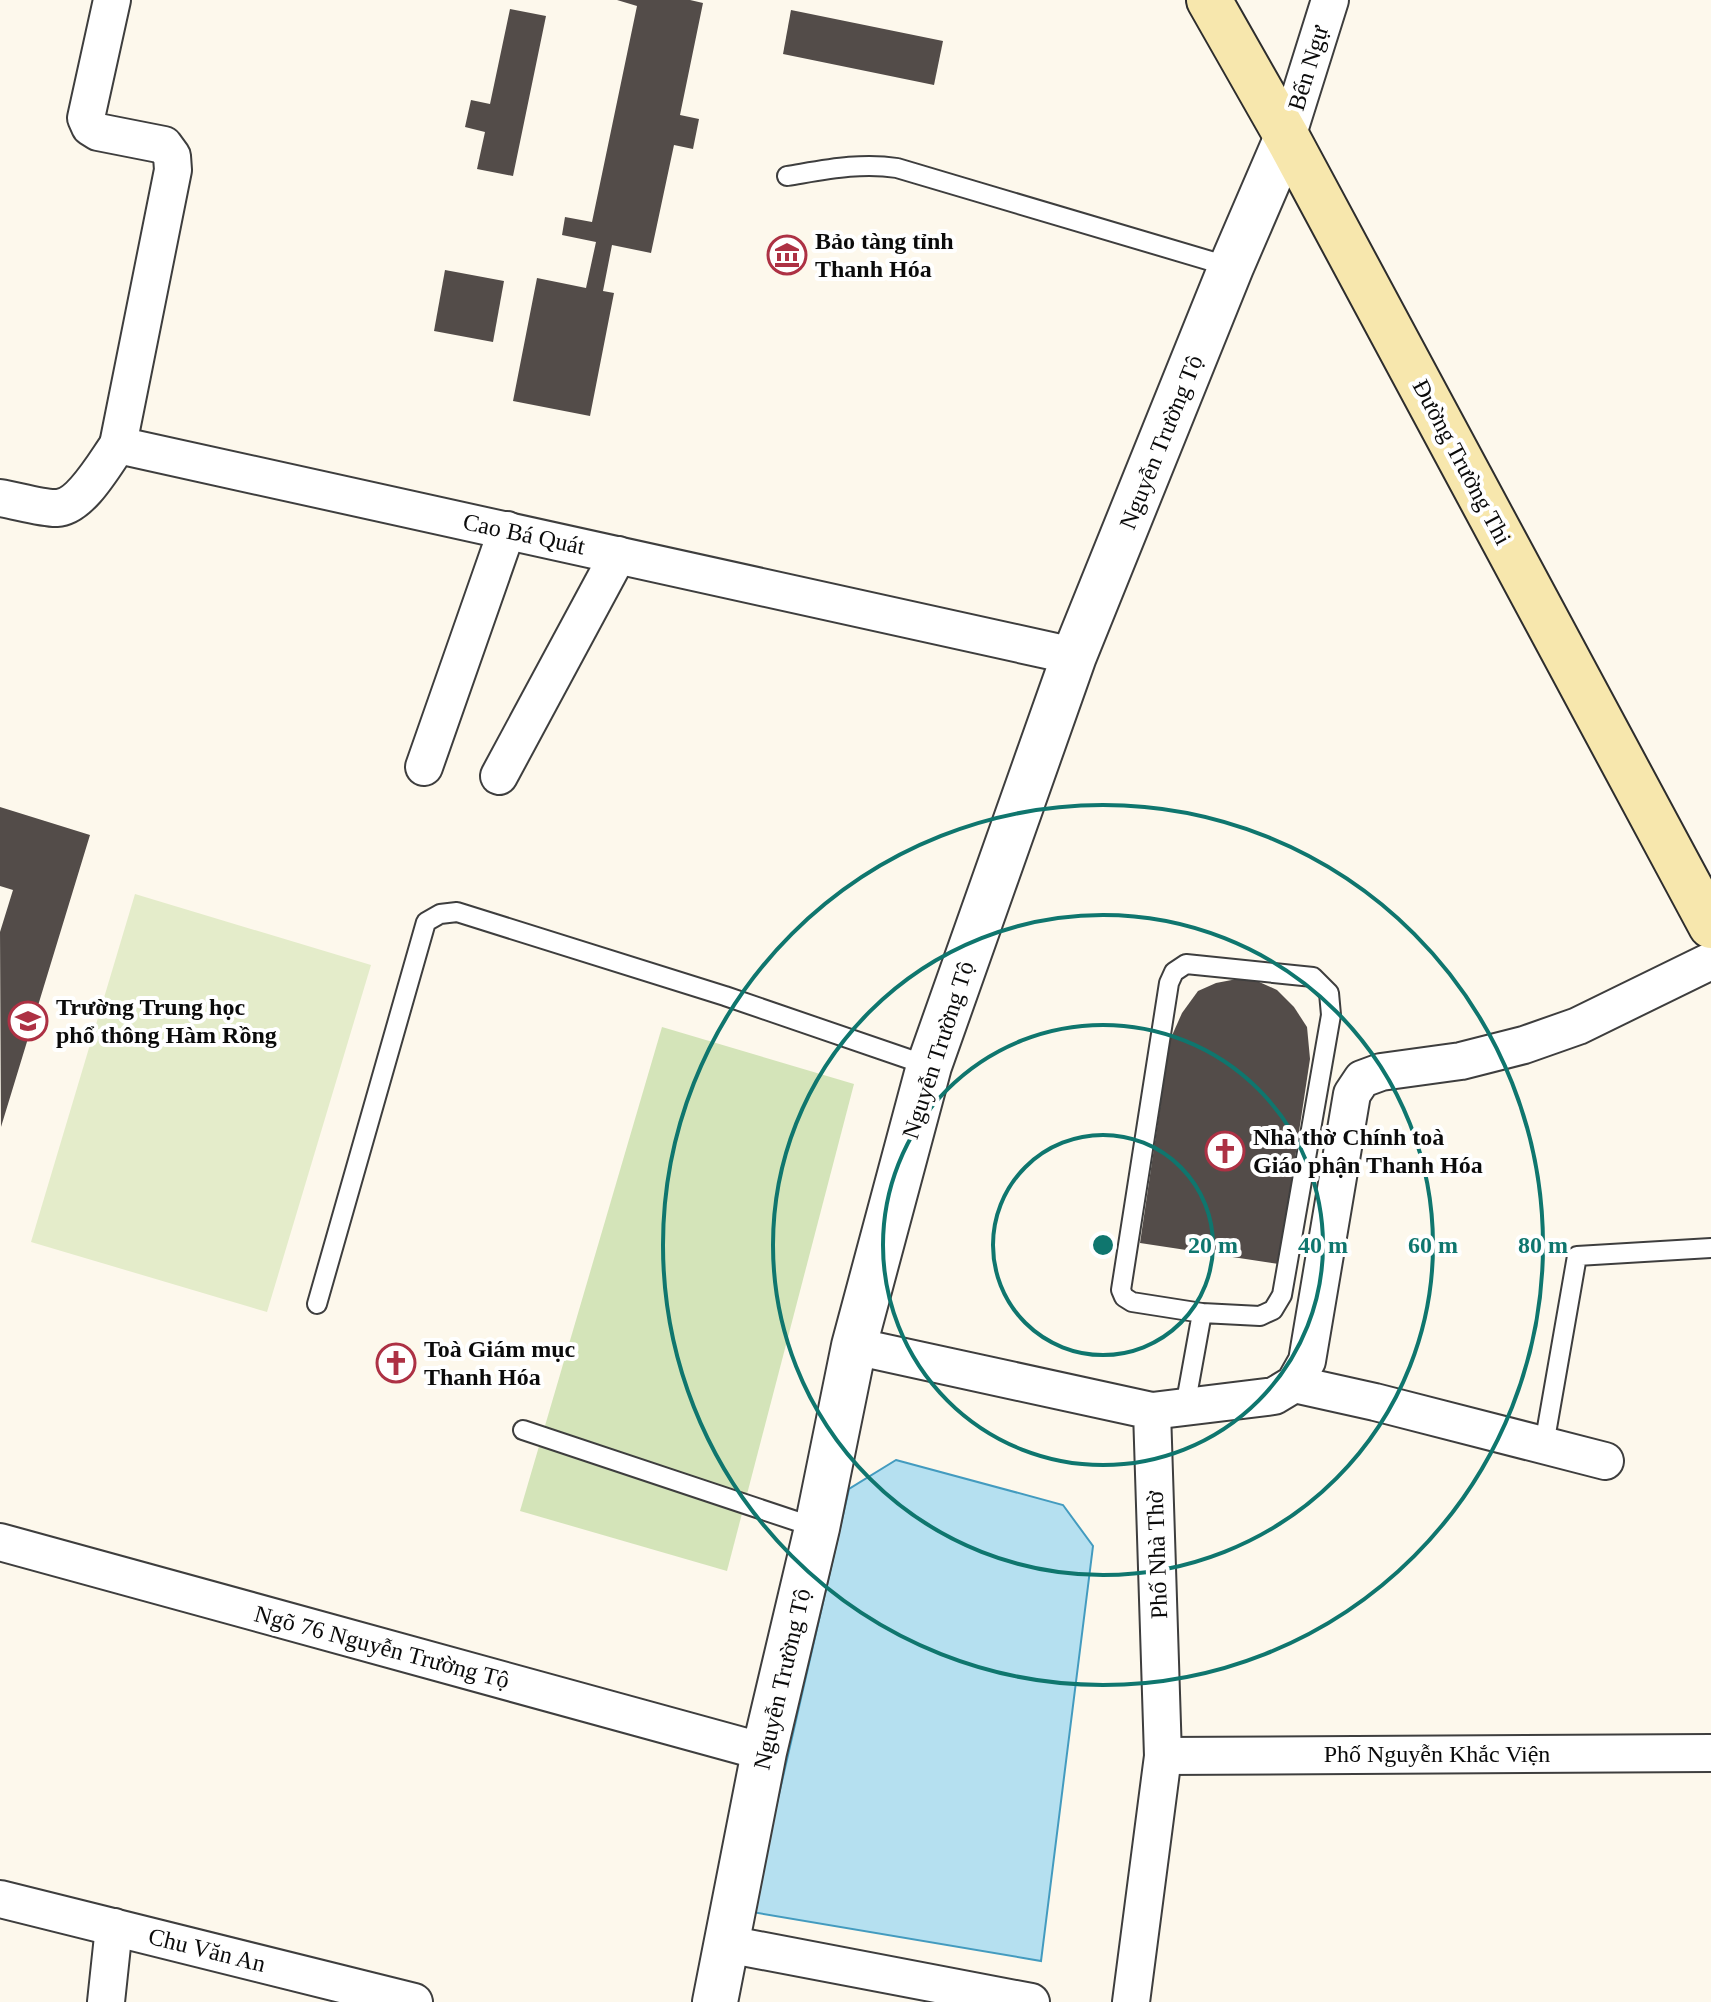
<svg xmlns="http://www.w3.org/2000/svg" width="1711" height="2002" font-family="Georgia,serif">
  <style>
    .green { fill: #d4e4b9 }
    .pitch { fill: #e4ecca }
    .water { fill: #b5e0f0; stroke: #439bbf; stroke-width: 2 }
    .building { fill: #534c49 }
    .lines { fill: none; stroke-linecap: round; stroke-linejoin: round }
    .service-casing { stroke: #3e3e3e; stroke-width: 22 }
    .minor-casing { stroke: #3e3e3e; stroke-width: 40 }
    .tertiary-casing { stroke: #3e3e3e; stroke-width: 48 }
    .secondary-casing { stroke: #2d2d2d; stroke-width: 48 }
    .service { stroke: #fff; stroke-width: 18 }
    .minor { stroke: #fff; stroke-width: 36 }
    .tertiary { stroke: #fff; stroke-width: 44 }
    .secondary { stroke: #f7e7ad; stroke-width: 44 }
    .ring { fill: none; stroke: #0f766e; stroke-width: 4 }
    .labels { text-anchor: middle; dominant-baseline: central; stroke-width: 8; stroke-linejoin: round; paint-order: stroke }
    .street-label { font-size: 24px; fill: #0b0b0b; stroke: #fff }
    .poi-label { font-size: 24px; font-weight: bold; fill: #0b0b0b; stroke: #fff; text-anchor: start }
    .centre { fill: #0f766e; stroke: #fff; stroke-width: 4 }
    .ring-label { font-size: 24px; text-anchor: middle; font-weight: bold; fill: #0f766e; stroke: #fff; stroke-width: 8; stroke-linejoin: round; paint-order: stroke }
  </style>
  <rect width="100%" height="100%" fill="#fdf8ec"/>
  <!-- green -->
  <polygon class="green" points="662,1027 854,1084 727,1571 520,1511"/>
  <!-- pitch -->
  <polygon class="pitch" points="135,894 371,965 267,1312 31,1242"/>
  <!-- water -->
  <polygon class="water" points="896,1460 1063,1505 1093,1546 1041,1961 752,1912 849,1489"/>
  <!-- building -->
  <g class="building">
    <polygon points="617,0 690,0 703,3 680,115 699,119 693,149 674,145 651,253 612,245 603,291 614,293 590,416 513,401 537,278 586,288 596,242 562,235 565,217 592,222 637,6"/>
    <polygon points="510,9 546,16 513,176 477,169 485,132 465,127 471,100 490,104"/>
    <polygon points="791,10 943,41 934,85 783,54"/>
    <polygon points="445,270 504,281 493,342 434,331"/>
    <polygon points="0,807 90,835 1,1127 0,932 13,890 0,886"/>
    <polygon points="1237,979 1257,981 1277,990 1294,1007 1307,1027 1310,1059 1279,1264 1140,1243 1170,1040 1182,1013 1198,991 1216,983"/>
  </g>
  <g class="lines">
    <defs>
      <g id="service">
        <path d="M787 176C824 170 860 162 897 168L1231 267"/>
        <polyline points="317,1304 426,922 440,914 457,912 725,996 929,1066"/>
        <polyline points="1185,1407 1202,1313 1260,1316 1273,1310 1282,1295 1331,1015 1329,993 1313,977 1186,964 1174,972 1169,983 1121,1290 1124,1297 1132,1302 1202,1313"/>
        <polyline points="523,1430 817,1528"/>
        <polyline points="1544,1445 1577,1256 1711,1248"/>
      </g>
      <g id="minor">
        <polyline points="112,0 86,118 90,127 98,132 164,145 172,156 173,170 118,445"/>
        <polyline points="1287,137 1330,0"/>
        <path d="M0 498C14 500 44 509 57 508 81 507 105 463 118 445L1074 656"/>
        <polyline points="424,767 507,530"/>
        <polyline points="499,776 618,555"/>
        <polyline points="854,1346 1152,1411 1163,1756 1131,2002"/>
        <polyline points="1294,1384 1375,1402 1605,1461"/>
        <polyline points="1152,1411 1274,1396 1294,1384 1307,1361 1352,1094 1362,1079 1381,1072 1461,1061 1524,1045 1578,1026 1711,961"/>
        <polyline points="0,1542 764,1752"/>
        <polyline points="1163,1756 1711,1753"/>
        <polyline points="0,1899 414,2002"/>
        <polyline points="727,1944 1031,2002"/>
        <polyline points="106,2002 114,1927"/>
      </g>
      <polyline id="tertiary" points="715,2002 764,1752 817,1528 854,1346 929,1066 1074,656 1231,267 1287,137"/>
      <polyline id="secondary" points="1209,0 1287,137 1711,926"/>
    </defs>
    <!-- service casing -->
    <use href="#service" class="service-casing"/>
    <!-- minor casing -->
    <use href="#minor" class="minor-casing"/>
    <!-- tertiary casing -->
    <use href="#tertiary" class="tertiary-casing"/>
    <!-- secondary casing -->
    <use href="#secondary" class="secondary-casing"/>
    <!-- service -->
    <use href="#service" class="service"/>
    <!-- minor -->
    <use href="#minor" class="minor"/>
    <!-- tertiary -->
    <use href="#tertiary" class="tertiary"/>
    <!-- secondary -->
    <use href="#secondary" class="secondary"/>
  </g>
  <!-- distance rings -->
  <g class="ring">
    <circle cx="1103" cy="1245" r="110"/>
    <circle cx="1103" cy="1245" r="220"/>
    <circle cx="1103" cy="1245" r="330"/>
    <circle cx="1103" cy="1245" r="440"/>
  </g>
  <!-- icons -->
  <defs>
    <symbol id="museum-ring" viewBox="-11 -11 22 22"><circle r="9.5" fill="#fff" stroke="#ad3144" stroke-width="1.5"/><path d="M0-6L6-3V-2H-6V-3ZM-5-1h2V3h-2ZM-1-1h2V3h-2ZM3-1h2V3H3ZM-6 4H6V6H-6Z" fill="#ad3144"/></symbol>
    <symbol id="school-ring" viewBox="-11 -11 22 22"><circle r="9.5" fill="#fff" stroke="#ad3144" stroke-width="1.5"/><path d="M0-5L7-2L0 1L-7-2ZM-4 1L0 2.5L4 1V4Q0 6-4 4Z" fill="#ad3144"/></symbol>
    <symbol id="church-ring" viewBox="-11 -11 22 22"><circle r="9.5" fill="#fff" stroke="#ad3144" stroke-width="1.5"/><path d="M-1.2-6h2.4v3.5h3.3v2.4h-3.3V6h-2.4V-.1h-3.3v-2.4h3.3Z" fill="#ad3144"/></symbol>
  </defs>
  <g fill-rule="evenodd">
    <use href="#museum-ring" x="765" y="233" width="44" height="44"/>
    <use href="#school-ring" x="6" y="999" width="44" height="44"/>
    <use href="#church-ring" x="1203" y="1129" width="44" height="44"/>
    <use href="#church-ring" x="374" y="1341" width="44" height="44"/>
  </g>
  <g class="labels">
    <!-- street labels -->
    <g class="street-label">
      <text transform="translate(1308 68) rotate(-73)">Bến Ngự</text>
      <text transform="translate(1161 442) rotate(-68)">Nguyễn Trường Tộ</text>
      <text transform="translate(1462 462) rotate(62)">Đường Trường Thi</text>
      <text transform="translate(524 534) rotate(12)">Cao Bá Quát</text>
      <text transform="translate(938 1050) rotate(-72)">Nguyễn Trường Tộ</text>
      <text transform="translate(1157 1555) rotate(-92)">Phố Nhà Thờ</text>
      <text transform="translate(382 1647) rotate(15)">Ngõ 76 Nguyễn Trường Tộ</text>
      <text transform="translate(782 1679) rotate(-77)">Nguyễn Trường Tộ</text>
      <text x="1437" y="1754">Phố Nguyễn Khắc Viện</text>
      <text transform="translate(207 1950) rotate(14)">Chu Văn An</text>
    </g>
    <!-- poi labels -->
    <g class="poi-label">
      <text x="815" y="241">Bảo tàng tỉnh<tspan x="815" dy="28">Thanh Hóa</tspan></text>
      <text x="56" y="1007">Trường Trung học<tspan x="56" dy="28">phổ thông Hàm Rồng</tspan></text>
      <text x="1253" y="1137">Nhà thờ Chính toà<tspan x="1253" dy="28">Giáo phận Thanh Hóa</tspan></text>
      <text x="424" y="1349">Toà Giám mục<tspan x="424" dy="28">Thanh Hóa</tspan></text>
    </g>
  </g>
  <circle cx="1103" cy="1245" r="12" class="centre"/>
  <g class="ring-label">
    <text x="1213" y="1253">20 m</text>
    <text x="1323" y="1253">40 m</text>
    <text x="1433" y="1253">60 m</text>
    <text x="1543" y="1253">80 m</text>
  </g>
</svg>
